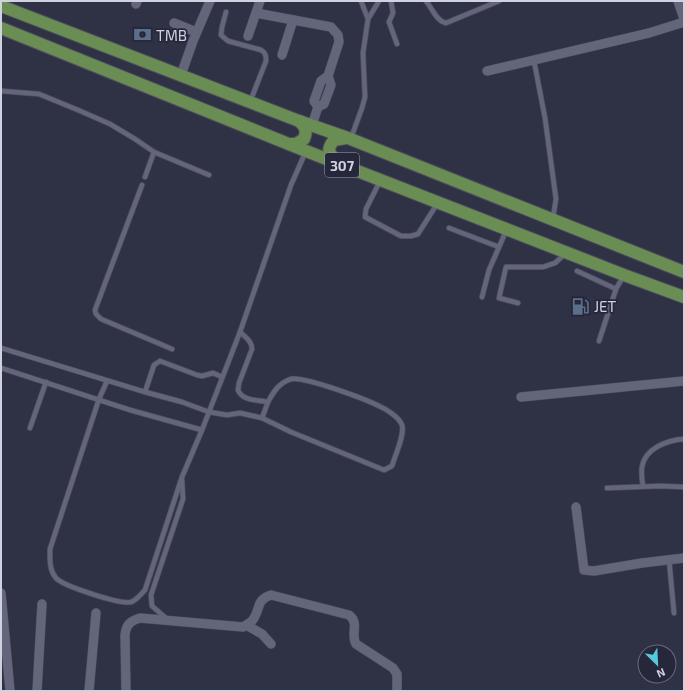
<svg xmlns="http://www.w3.org/2000/svg" width="685" height="692" font-family="'Exo 2',sans-serif">
  <style>
    .lines { fill: none; stroke-linecap: round; stroke-linejoin: round }
    .lane-casing { stroke: #4c4c5d; stroke-width: 6 }
    .street-casing { stroke: #4c4c5d; stroke-width: 10 }
    .primary-casing { stroke: #4c4c5d; stroke-width: 14 }
    .lane { stroke: #63657b; stroke-width: 4.5 }
    .street { stroke: #63657b; stroke-width: 9 }
    .primary { stroke: #698d53; stroke-width: 12 }
    .labels { text-anchor: middle; dominant-baseline: central; stroke-width: 3.5; stroke-linejoin: round; paint-order: stroke }
    .shield { fill: #26273a; stroke: #9e9fae; stroke-width: 1 }
    .shield-label { font-size: 14px; font-weight: bold; fill: #d1d2df }
    .poi-label { font-size: 15px; fill: #d1d2df; stroke: #26273a; text-anchor: start }
  </style>
  <rect width="100%" height="100%" fill="#2f3145"/>
  <g class="lines">
    <defs>
      <g id="lane">
        <polyline points="361,1 368,19"/>
        <polyline points="391,1 393,13 389,22 397,44"/>
        <path d="M426 1C432 8 437 22 446 23L499 1"/>
        <path d="M226 12 222 27 221 35 228 41 261 50C266 53 266 56 266 61L250 102"/>
        <polyline points="534,61 545,118 556,199 553,218"/>
        <polyline points="1,91 39,94 78,110 110,124 135,139 154,152 209,175"/>
        <polyline points="351,138 362,108 365,97 363,53 368,19 379,1"/>
        <polyline points="145,177 154,152"/>
        <polyline points="380,181 366,209 365,217 401,236 411,236 418,234 437,204"/>
        <polyline points="142,185 95,310 96,314 101,319 172,349"/>
        <polyline points="449,228 499,247"/>
        <polyline points="577,271 616,289"/>
        <polyline points="482,297 489,270 506,231"/>
        <polyline points="518,303 499,298 506,267 543,267 555,263 566,253"/>
        <polyline points="599,341 616,289 624,275"/>
        <path d="M1 348 145 392 182 402 209 412 227 415 240 413 262 418 291 432 384 470 392 466C395 455 405 435 402 425 399 417 386 409 379 406 365 399 304 376 291 379 279 383 274 391 268 402 258 400 242 401 238 390L239 383 252 349C252 341 245 337 240 332"/>
        <polyline points="1,368 130,410 202,430"/>
        <path d="M107 381 99 399 50 549C50 559 49 570 56 578 63 586 121 605 131 602 137 600 141 594 145 590L182 477 202 430 240 332 291 185 306 151"/>
        <polyline points="145,392 154,365 160,361 197,375 202,376 213,373 222,377"/>
        <polyline points="262,418 268,402"/>
        <polyline points="30,428 46,382"/>
        <path d="M643 486C642 480 641 473 642 467 645 448 668 440 684 439"/>
        <polyline points="607,488 661,486 684,487"/>
        <polyline points="669,559 674,613"/>
        <polyline points="167,619 152,606 151,595 183,499 182,480"/>
      </g>
      <g id="street">
        <polyline points="678,1 684,19"/>
        <polyline points="136,4 137,1"/>
        <polyline points="256,13 331,27 338,35 339,42 328,76"/>
        <polyline points="174,23 196,32"/>
        <polyline points="248,36 260,1"/>
        <polyline points="282,55 293,20"/>
        <polyline points="487,71 649,33 684,22"/>
        <polyline points="181,75 193,41 210,1"/>
        <polyline points="312,125 318,107 324,104 331,85 328,76 321,81 314,101 318,107"/>
        <polyline points="521,397 684,381"/>
        <polyline points="576,507 584,570 594,571 642,563 684,558"/>
        <polyline points="1,593 10,691"/>
        <polyline points="246,625 262,634 271,644"/>
        <polyline points="37,691 42,604"/>
        <polyline points="89,691 96,613"/>
        <path d="M126 691 125 635C126 625 130 621 140 618L243 627C246 625 250 623 252 621 261 610 255 600 271 595L349 615C360 623 350 634 356 644L393 668 397 674V691"/>
      </g>
      <g id="primary">
        <polyline points="1,6 299,121 348,138 684,272"/>
        <polyline points="1,28 306,151 624,275 684,297"/>
        <path d="M289 144H296L304 139C307 132 306 126 299 121"/>
        <path d="M338 163C330 154 325 151 334 140L346 138"/>
      </g>
    </defs>
    <!-- lane casing -->
    <use href="#lane" class="lane-casing"/>
    <!-- street casing -->
    <use href="#street" class="street-casing"/>
    <!-- primary casing -->
    <use href="#primary" class="primary-casing"/>
    <!-- lane -->
    <use href="#lane" class="lane"/>
    <!-- street -->
    <use href="#street" class="street"/>
    <!-- primary -->
    <use href="#primary" class="primary"/>
  </g>
  <!-- icons -->
  <defs>
    <symbol id="bank-bare" viewBox="-9 -9 18 18"><path d="M-6-4H6V4H-6ZM0-2.3a2.3 2.3 0 1 0 0 4.6a2.3 2.3 0 1 0 0-4.6Z" fill="#5c6f8a" stroke="#26273a" stroke-width="2.5" paint-order="stroke"/></symbol>
    <symbol id="fuel-bare" viewBox="-9 -9 18 18"><path d="M-5.5-6h7V0h2V4h1.3V-2.5L3-4.5l.8-.8L6-3V5H2.5V1h-1V6h-7ZM-4.2-4.7v3.2H.2V-4.7Z" fill="#5c6f8a" stroke="#26273a" stroke-width="2.5" paint-order="stroke"/></symbol>
  </defs>
  <g fill-rule="evenodd">
    <use href="#bank-bare" x="130" y="22" width="25" height="25"/>
    <use href="#fuel-bare" x="568" y="294" width="25" height="25"/>
  </g>
  <g class="labels">
    <!-- shield labels -->
    <rect class="shield" x="325" y="153" width="34" height="24" rx="3"/>
    <g class="shield-label">
      <text x="342" y="165">307</text>
    </g>
    <!-- poi labels -->
    <g class="poi-label">
      <text x="156" y="35">TMB</text>
      <text x="594" y="306">JET</text>
    </g>
  </g>
  <!-- border -->
  <rect width="685" height="692" fill="none" stroke="#d1d2df" stroke-width="4"/>
  <!-- north arrow -->
  <g transform="translate(657 664) rotate(156)"><circle r="19" fill="#26273a" stroke="#6a6b7c"/>
  <path d="M0-3L7 15L0 10L-7 15Z" fill="#54cadd"/>
  <text y="-6" font-size="11" font-weight="bold" text-anchor="middle" fill="#d1d2df">N</text>
  </g>
</svg>
